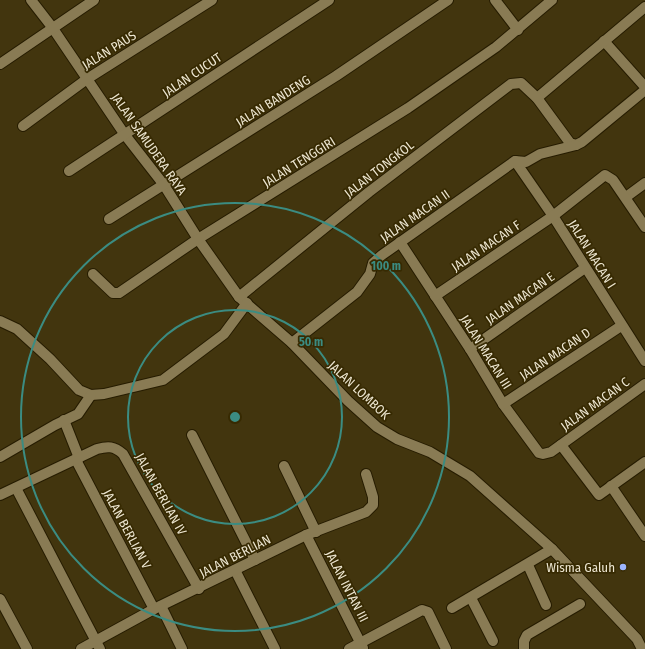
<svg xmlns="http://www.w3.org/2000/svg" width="645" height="649" font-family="'Fira Sans Condensed',sans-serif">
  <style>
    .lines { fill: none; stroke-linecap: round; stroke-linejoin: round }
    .minor-casing { stroke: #261c01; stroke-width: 12 }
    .minor { stroke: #897b54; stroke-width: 10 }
    .ring { fill: none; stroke: #3b8c82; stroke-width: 2 }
    .poi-dot { fill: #9cb4fd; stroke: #372a02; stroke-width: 1.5 }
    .labels { text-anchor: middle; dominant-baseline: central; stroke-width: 3.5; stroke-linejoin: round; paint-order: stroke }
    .street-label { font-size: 13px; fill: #ede6d1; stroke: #372a02 }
    .poi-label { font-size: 13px; fill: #ede6d1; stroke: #372a02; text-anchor: end }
    .centre { fill: #3b8c82; stroke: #372a02; stroke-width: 2 }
    .ring-label { font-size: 12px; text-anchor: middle; font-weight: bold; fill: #3b8c82; stroke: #372a02; stroke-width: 3.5; stroke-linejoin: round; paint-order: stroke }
  </style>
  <rect width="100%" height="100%" fill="#42350e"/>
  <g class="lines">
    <defs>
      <g id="minor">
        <polyline points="31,0 52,27 125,135 164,185 198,239 239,297 292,343 348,401 377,427 397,439 430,452 470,476 552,549 637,639 642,649"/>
        <polyline points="495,0 518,30"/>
        <polyline points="604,41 645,87"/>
        <polyline points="0,64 94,0"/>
        <polyline points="537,98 645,7"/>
        <polyline points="23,126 87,79 212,0"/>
        <polyline points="515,161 553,216 645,361"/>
        <polyline points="69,171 329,0"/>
        <polyline points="626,197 645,183"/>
        <polyline points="109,219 336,76 448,0"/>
        <polyline points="400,242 470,349 503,404 539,453 543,454 551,452 645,384"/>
        <polyline points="93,274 113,293 119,293 198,239 408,108 496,47 552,0"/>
        <polyline points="435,296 553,216 605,175 613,180 645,227"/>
        <polyline points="239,297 369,192 511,84 521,83 537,98 570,143 576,145 582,142 645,90"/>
        <polyline points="0,321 17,329 50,359 79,390 91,395 104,394 163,380 224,334 247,303"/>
        <polyline points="292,343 357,292 370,274 373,263 382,255 515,161 526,162 540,154 576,145"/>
        <polyline points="470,349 585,268"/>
        <polyline points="503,404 621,326"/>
        <polyline points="64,420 79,458"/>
        <polyline points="192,435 255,560"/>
        <polyline points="561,445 599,495 645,462"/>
        <polyline points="0,457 55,425 78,414 91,395"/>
        <polyline points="76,460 154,609"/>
        <polyline points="284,466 316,532"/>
        <polyline points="611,486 645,536"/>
        <polyline points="16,488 100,649"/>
        <path d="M0 495 97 449C108 446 114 446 123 454L199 589"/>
        <polyline points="306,535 363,648"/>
        <polyline points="528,565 546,605"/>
        <polyline points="235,570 275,649"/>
        <polyline points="471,598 493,641"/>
        <polyline points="0,599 27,649"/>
        <polyline points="161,606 182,649"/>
        <polyline points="452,608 552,549"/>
        <polyline points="81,649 154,609 306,535 366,512 373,505 373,497 366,474"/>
        <polyline points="349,649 422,610 428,612 446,649"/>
        <polyline points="524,649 524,641 527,635 580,604"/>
      </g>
    </defs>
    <!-- minor casing -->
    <use href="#minor" class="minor-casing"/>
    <!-- minor -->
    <use href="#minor" class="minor"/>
  </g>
  <!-- distance rings -->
  <g class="ring">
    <circle cx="235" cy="417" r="107"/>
    <circle cx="235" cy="417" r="214"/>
  </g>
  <!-- markers -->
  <circle class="poi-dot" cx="623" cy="567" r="4"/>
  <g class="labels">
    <!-- street labels -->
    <g class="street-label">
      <text transform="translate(109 50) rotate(-32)">JALAN PAUS</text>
      <text transform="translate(192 75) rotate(-34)">JALAN CUCUT</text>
      <text transform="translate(273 101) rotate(-32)">JALAN BANDENG</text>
      <text transform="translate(149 144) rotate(55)">JALAN SAMUDERA RAYA</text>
      <text transform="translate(299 162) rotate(-32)">JALAN TENGGIRI</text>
      <text transform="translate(379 169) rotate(-38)">JALAN TONGKOL</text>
      <text transform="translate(415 216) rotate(-35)">JALAN MACAN II</text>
      <text transform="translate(486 246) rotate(-34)">JALAN MACAN F</text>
      <text transform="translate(592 254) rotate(58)">JALAN MACAN I</text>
      <text transform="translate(520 298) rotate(-35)">JALAN MACAN E</text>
      <text transform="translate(486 352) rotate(58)">JALAN MACAN III</text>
      <text transform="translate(555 354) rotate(-34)">JALAN MACAN D</text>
      <text transform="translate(359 390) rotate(43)">JALAN LOMBOK</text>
      <text transform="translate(595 404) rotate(-36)">JALAN MACAN C</text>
      <text transform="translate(161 494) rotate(61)">JALAN BERLIAN IV</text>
      <text transform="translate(127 529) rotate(62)">JALAN BERLIAN V</text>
      <text transform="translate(235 556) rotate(-27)">JALAN BERLIAN</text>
      <text transform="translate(347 586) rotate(63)">JALAN INTAN III</text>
    </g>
    <!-- poi labels -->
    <g class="poi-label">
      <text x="615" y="567">Wisma Galuh</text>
    </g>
  </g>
  <circle cx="235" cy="417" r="6" class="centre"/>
  <g class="ring-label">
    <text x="386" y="270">100 m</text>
    <text x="311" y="346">50 m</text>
  </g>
</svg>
